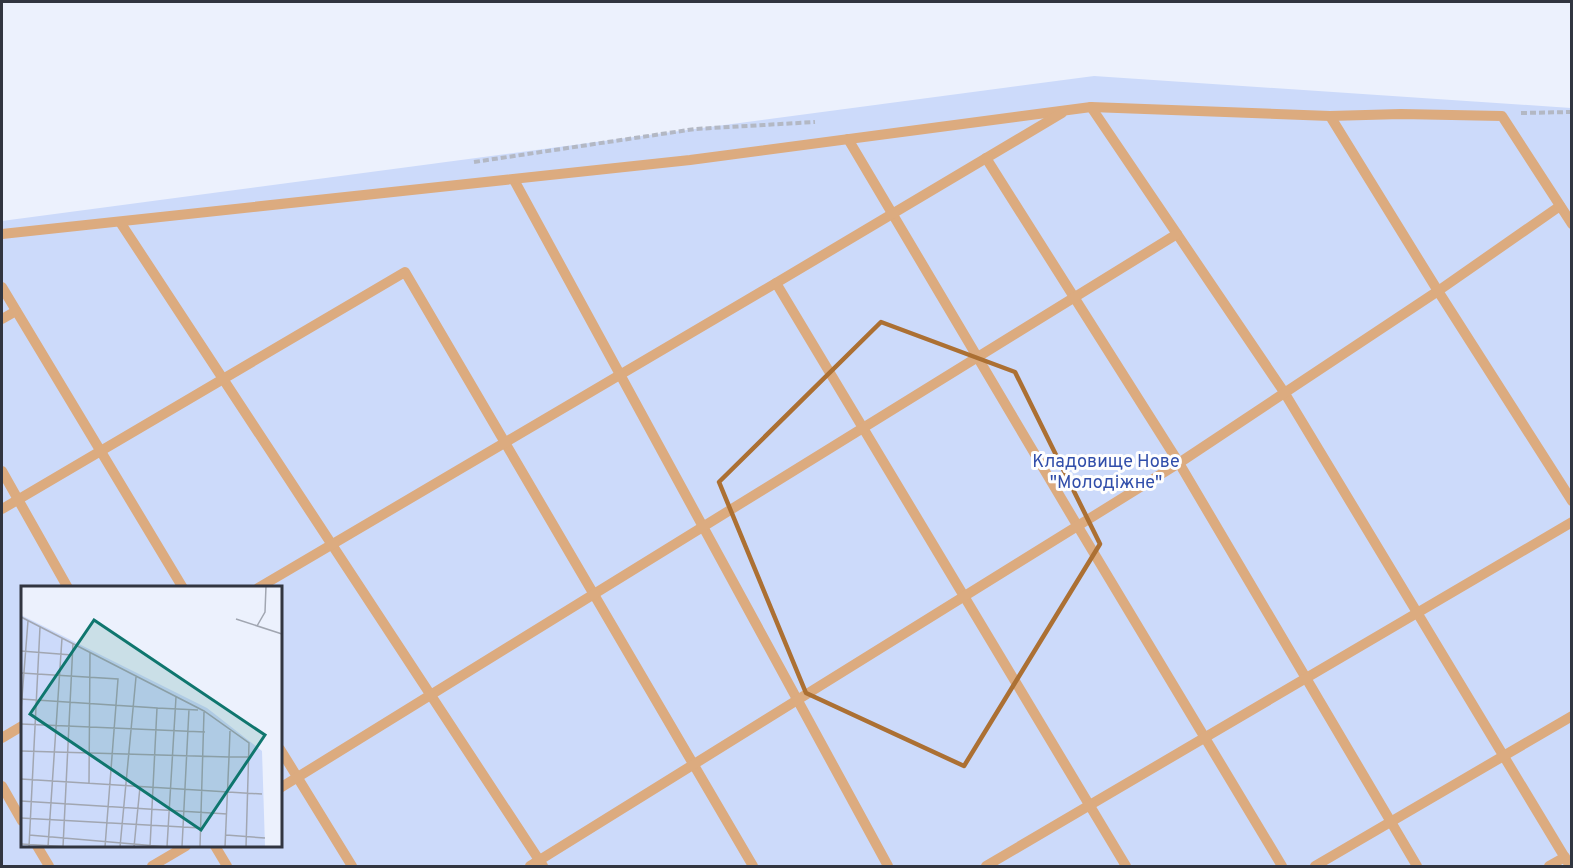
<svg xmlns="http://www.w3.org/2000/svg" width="1573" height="868" font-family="Overpass,sans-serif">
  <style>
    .green { fill: #ccdafa; fill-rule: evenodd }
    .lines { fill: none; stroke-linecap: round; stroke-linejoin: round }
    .path { stroke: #b3b8c4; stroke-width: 4; stroke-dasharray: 6 3; stroke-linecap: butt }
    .lane { stroke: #dcab7f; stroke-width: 10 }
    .marked { fill: none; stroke: #ac7033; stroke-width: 4.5; stroke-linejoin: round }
    .labels { text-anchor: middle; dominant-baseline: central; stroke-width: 6; stroke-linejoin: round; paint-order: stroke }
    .park-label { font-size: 18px; fill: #314eaa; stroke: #fefefe }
    .inset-road { fill: none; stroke: #a1a6b1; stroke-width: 1.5 }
    .view { fill: #0f766e; fill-opacity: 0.15; stroke: #0f766e; stroke-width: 3 }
    .inset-edge { fill: none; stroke: #313540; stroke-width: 3 }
  </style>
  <rect width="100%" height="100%" fill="#ecf1fd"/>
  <!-- green -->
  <path class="green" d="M1094 76 1571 108V866H2V221ZM22 588H280V846H22Z"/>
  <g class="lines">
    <!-- path -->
    <g class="path">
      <polyline points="1521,113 1572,112"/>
      <polyline points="474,162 695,129 815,122"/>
    </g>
    <!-- lane -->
    <g class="lane">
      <polyline points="1091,107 1284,392 1570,866"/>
      <polyline points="1330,116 1438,291 1560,206"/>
      <polyline points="848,139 1077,525 1282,866"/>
      <polyline points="986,158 1179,463 1417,866"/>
      <polyline points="514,180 888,866"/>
      <polyline points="120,222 543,866"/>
      <polyline points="2,234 690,160 1091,107 1330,116 1401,114 1502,116 1572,224"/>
      <polyline points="776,283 1062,113"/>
      <polyline points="2,287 183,588"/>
      <polyline points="2,319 16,311"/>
      <polyline points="2,471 68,588"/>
      <polyline points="2,509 405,272 753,866"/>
      <polyline points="258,588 776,283 1126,866"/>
      <polyline points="2,738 22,726"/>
      <polyline points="280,749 352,866"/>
      <polyline points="2,786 22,821"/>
      <polyline points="280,788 1177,234"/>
      <polyline points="37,846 49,866"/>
      <polyline points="215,846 227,866"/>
      <polyline points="152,866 186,846"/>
      <polyline points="530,866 1179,463 1438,291 1572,501"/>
      <polyline points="986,866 1572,522"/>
      <polyline points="1315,866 1572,716"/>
      <polyline points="1549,866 1565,857"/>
    </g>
  </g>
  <!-- marked area -->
  <path class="marked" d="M881 322 1015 372 1100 544 964 766 806 693 719 482Z"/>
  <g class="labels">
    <!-- park labels -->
    <g class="park-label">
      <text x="1106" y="462">Кладовище Нове<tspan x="1106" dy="21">"Молодіжне"</tspan></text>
    </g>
  </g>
  <!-- overview -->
  <g transform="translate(21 586)">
    <rect width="261" height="261" fill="#ecf1fd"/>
    <path d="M0 29 186 122 241 165 244 261H0Z" fill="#ccdafa"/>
    <path class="inset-road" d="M0 31 183 125 228 157 225 261M215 33 261 48M236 40 244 26 245 0M0 65 51 69M0 87 97 93 84 261M0 113 136 122 129 261M136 122 177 124M0 124 7 35M0 138 184 146M209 145 208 171H227M0 165 208 171 204 261M0 193 241 208M68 197 69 67M0 215 206 228M0 232 180 242M8 249 147 261M205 249 244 252M0 258 50 261M8 261 19 41M27 261 41 52M42 261 52 57M99 261 115 91M113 261 119 201M146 261 155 111M161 261 168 123M179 261 183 126"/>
    <path class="view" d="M73 34 244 149 180 244 9 128Z"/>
    <rect width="261" height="261" class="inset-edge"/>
  </g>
  <!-- border -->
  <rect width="1573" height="868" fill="none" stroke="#313540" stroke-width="6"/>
</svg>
